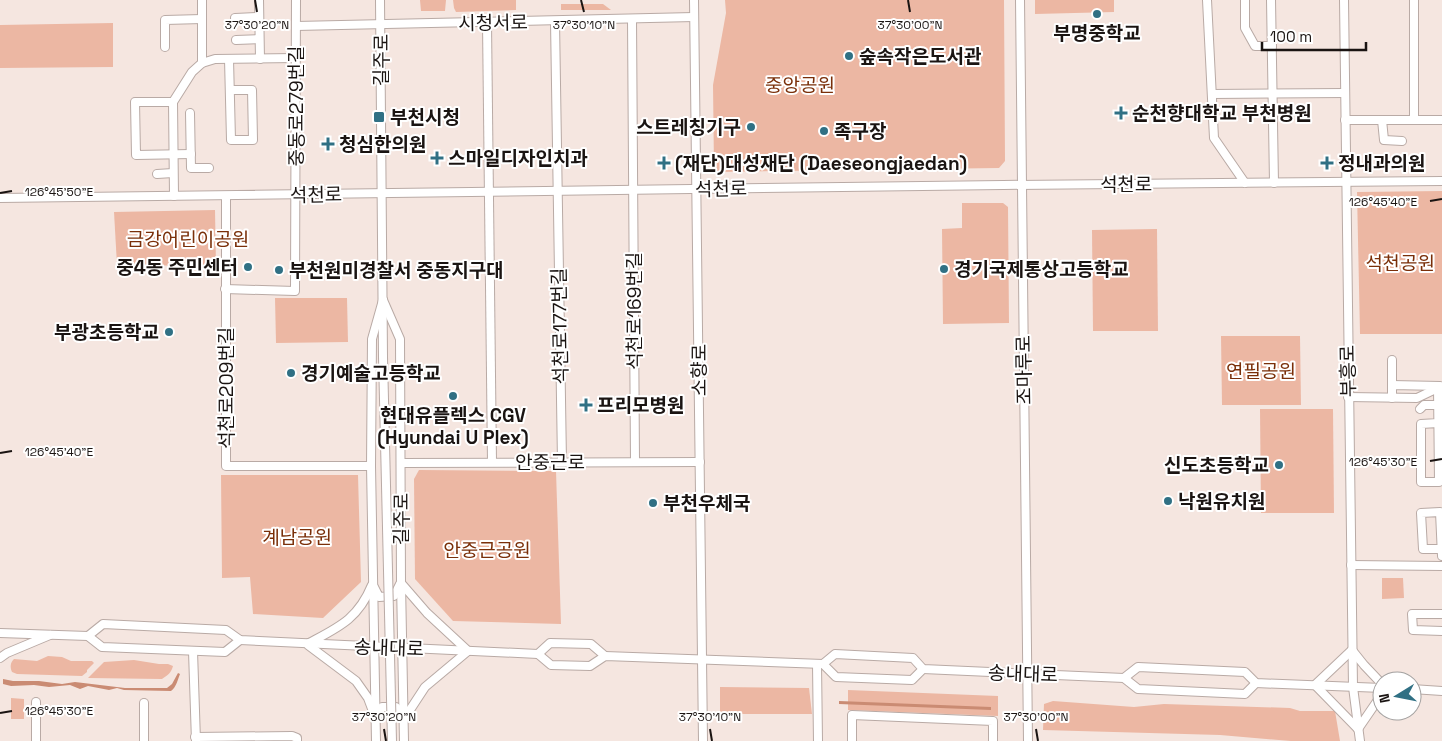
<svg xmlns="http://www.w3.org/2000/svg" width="1442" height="741" font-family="'Space Grotesk','Noto Sans KR',sans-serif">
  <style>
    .green { fill: #ecb7a3 }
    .water { fill: #ca8b73 }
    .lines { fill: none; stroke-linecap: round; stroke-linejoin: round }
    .minor-casing { stroke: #b9aaa5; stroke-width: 10 }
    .minor { stroke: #fff; stroke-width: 8 }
    .minor-bridge-casing { stroke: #b9aaa5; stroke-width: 10; stroke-linecap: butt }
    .minor-bridge { stroke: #fff; stroke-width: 8 }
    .ticks { fill: none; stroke: #1a1412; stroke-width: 2 }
    .poi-dot { fill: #307084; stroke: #fff; stroke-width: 2 }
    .labels { text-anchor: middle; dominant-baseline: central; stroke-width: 4; stroke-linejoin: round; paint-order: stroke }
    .street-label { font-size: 19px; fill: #1a1412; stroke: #fff }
    .poi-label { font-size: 19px; font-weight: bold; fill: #1a1412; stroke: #fff; text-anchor: start }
    .park-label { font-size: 19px; fill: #7a2f09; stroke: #fff }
    .ticks-label { font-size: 12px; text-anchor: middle; fill: #1a1412; stroke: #fff; stroke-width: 4; stroke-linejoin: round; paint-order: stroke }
  </style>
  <rect width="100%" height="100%" fill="#f5e6e0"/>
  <!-- green -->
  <g class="green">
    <polygon points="420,0 446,0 445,11 421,11"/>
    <polygon points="453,0 516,0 516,10 456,12 454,8"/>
    <polygon points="725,0 1004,0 1005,161 999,168 718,172 714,169 713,85 726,13"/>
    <polygon points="1035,0 1114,0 1114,12 1035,14"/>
    <polygon points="561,4 603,4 611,10 561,10"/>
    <polygon points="113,23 113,67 0,68 0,25"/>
    <polygon points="1442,191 1442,334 1360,334 1357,192"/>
    <polygon points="962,203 1003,203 1008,207 1009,323 943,324 942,229 962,228"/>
    <polygon points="215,210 216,266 117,265 114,212"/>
    <polygon points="1157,229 1158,331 1093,331 1092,230"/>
    <polygon points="275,298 347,298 348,342 276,343"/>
    <polygon points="1221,336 1300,336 1301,405 1222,405"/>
    <polygon points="1260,409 1333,409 1334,513 1261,513"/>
    <polygon points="419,470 556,471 561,624 453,621 415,579 414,479"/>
    <polygon points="221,475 358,475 361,582 323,618 253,614 250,577 222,578"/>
    <polygon points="1382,578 1403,578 1404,598 1382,599"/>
    <path d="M48 656 62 657 71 661H92L94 663 87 670V672L82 676 17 674 12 672C10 667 10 663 14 659L37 661Z"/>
    <path d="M134 660 159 664H168L173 666C171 673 168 675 162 679L88 678 104 662Z"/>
    <polygon points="720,687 809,688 812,714 720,714"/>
    <polygon points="848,690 998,696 998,716 848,710"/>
    <polygon points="11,698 24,699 24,719 11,719"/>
    <polygon points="1053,701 1134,707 1164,704 1290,708 1300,711 1335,711 1340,741 1291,741 1220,735 1043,730 1044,704"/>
  </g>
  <!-- water -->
  <g class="water">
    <path d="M178 673 180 674C178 679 176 688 171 691L124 690 117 688 109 690 88 686 80 689 70 685 49 687 34 685 11 686 3 684V679L13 681H39L62 684 75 682 125 688H167L172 684Z"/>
    <polygon points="839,701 991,707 991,710 839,704"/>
  </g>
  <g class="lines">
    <defs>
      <g id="minor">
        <polyline points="202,0 202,63"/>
        <polyline points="259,0 260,59"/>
        <polyline points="380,0 383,357"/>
        <polyline points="694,0 703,741"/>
        <polyline points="1020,0 1028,741"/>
        <polyline points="1207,0 1214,138 1245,183"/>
        <polyline points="1245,0 1245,28 1255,46 1272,46"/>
        <polyline points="1271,0 1274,183"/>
        <polyline points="1344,0 1353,687 1360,741"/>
        <polyline points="235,18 259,17"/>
        <polyline points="632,19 635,462"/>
        <polyline points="555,21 562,462"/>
        <polyline points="487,23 492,462"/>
        <polyline points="296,26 694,17"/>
        <polyline points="236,40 259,39"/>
        <polyline points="165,47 165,20 202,19"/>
        <polyline points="229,59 231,140 253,140 252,90 230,90"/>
        <polyline points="1212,94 1345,93"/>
        <polyline points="173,102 135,102 136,155 191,154"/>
        <polyline points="190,113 191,168 209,168"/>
        <polyline points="1414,119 1414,0"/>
        <polyline points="1345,120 1442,120"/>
        <polyline points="1382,120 1384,140 1402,141"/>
        <polyline points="157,174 173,173"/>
        <polyline points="174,196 173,102 192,72 202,63 215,59 296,58"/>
        <polyline points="226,196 226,466 371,466"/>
        <polyline points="0,198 1003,185 1442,181"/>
        <polyline points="225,289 295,291 296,0"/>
        <polyline points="383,300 400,339 401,583 404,741"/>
        <polyline points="1392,360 1392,385"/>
        <polyline points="1438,388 1439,482 1421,482 1421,424 1438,423"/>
        <polyline points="1348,397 1417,398 1440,387"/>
        <polyline points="1392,398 1392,385 1440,386"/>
        <polyline points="1420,409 1424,405 1438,405"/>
        <polyline points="401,463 700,462"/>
        <polyline points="1442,549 1423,549 1421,513 1440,512 1442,556"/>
        <polyline points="1351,565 1442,566"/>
        <polyline points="401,583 427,613 468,651"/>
        <polyline points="374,587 379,597 394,596 400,584"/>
        <polyline points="1442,614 1412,614 1413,630 1442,631"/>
        <polyline points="0,633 88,636 102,647 225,652 240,640"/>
        <polyline points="88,636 103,624 226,630 240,640 538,654 551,665 590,666 605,656 823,664 835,654 913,658 923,669 1124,678 1138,689 1245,694 1256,683"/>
        <path d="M309 643C339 627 358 619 372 585"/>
        <polyline points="308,645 356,681 368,698 374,714"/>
        <polyline points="1352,650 1315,685 1358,729"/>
        <polyline points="1352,650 1364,665 1382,684"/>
        <polyline points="193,651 196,741"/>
        <polyline points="538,654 550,643 591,644 605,656"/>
        <polyline points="0,658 7,653 50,635"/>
        <polyline points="817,664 818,741"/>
        <polyline points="823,664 836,677 912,680 923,669"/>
        <polyline points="1124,678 1138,667 1245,672 1256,683 1382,688"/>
        <polyline points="1412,689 1442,691"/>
        <polyline points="36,702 36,741"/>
        <polyline points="144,703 144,741"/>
        <polyline points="377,717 382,707 396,707 403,718"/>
        <polyline points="404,719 425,687 468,651"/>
        <polyline points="1358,729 1382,694"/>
        <polyline points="195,737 292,736 297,738 297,741"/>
        <polyline points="376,741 371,466 372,339 383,300"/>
        <polyline points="852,741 852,715 993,721 993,741"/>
      </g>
    </defs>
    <!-- minor casing -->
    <use href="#minor" class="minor-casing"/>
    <!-- minor -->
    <use href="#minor" class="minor"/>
    <defs>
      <polyline id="minor-bridge" points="383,357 392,741"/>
    </defs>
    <!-- minor-bridge casing -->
    <use href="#minor-bridge" class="minor-bridge-casing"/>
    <!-- minor-bridge -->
    <use href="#minor-bridge" class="minor-bridge"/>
  </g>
  <!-- ticks -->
  <path class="ticks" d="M255 0 257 12M581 0 584 12M908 0 910 12M0 193 12 191M1430 201 1442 199M0 453 12 451M1430 461 1442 459M0 713 12 711M384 729 386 741M710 729 712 741M1036 729 1038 741"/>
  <!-- markers -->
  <g class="poi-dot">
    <circle cx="1097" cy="14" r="5"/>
    <circle cx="849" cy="56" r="5"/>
    <path d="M1118.5 105.5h5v5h5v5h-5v5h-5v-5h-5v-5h5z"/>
    <rect x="373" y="111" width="12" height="12" rx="2.5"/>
    <circle cx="751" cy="127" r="5"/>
    <circle cx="824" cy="131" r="5"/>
    <path d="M325.5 136.5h5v5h5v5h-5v5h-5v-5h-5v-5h5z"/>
    <path d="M434.5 150.5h5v5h5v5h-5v5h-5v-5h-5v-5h5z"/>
    <path d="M661.5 155.5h5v5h5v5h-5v5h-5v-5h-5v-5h5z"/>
    <path d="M1324.5 155.5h5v5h5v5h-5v5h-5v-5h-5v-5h5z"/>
    <circle cx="248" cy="267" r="5"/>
    <circle cx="944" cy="269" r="5"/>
    <circle cx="279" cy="270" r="5"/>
    <circle cx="169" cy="332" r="5"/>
    <circle cx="291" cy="373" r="5"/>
    <circle cx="453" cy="396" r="5"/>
    <path d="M583.5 397.5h5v5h5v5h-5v5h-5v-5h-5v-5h5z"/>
    <circle cx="1279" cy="465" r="5"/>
    <circle cx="1168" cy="501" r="5"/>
    <circle cx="653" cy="503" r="5"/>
  </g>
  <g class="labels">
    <!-- street labels -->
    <g class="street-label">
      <text transform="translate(493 23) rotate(-1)">시청서로</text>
      <text transform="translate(381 60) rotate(-90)">길주로</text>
      <text transform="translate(296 106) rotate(-90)">중동로279번길</text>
      <text x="1126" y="184">석천로</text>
      <text transform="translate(721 189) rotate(-1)">석천로</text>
      <text transform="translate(316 195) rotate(-1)">석천로</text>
      <text transform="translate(634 311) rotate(-90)">석천로169번길</text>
      <text transform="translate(560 326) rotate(-91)">석천로177번길</text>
      <text transform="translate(699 370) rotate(-90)">소향로</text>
      <text transform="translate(1024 370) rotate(-91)">조마루로</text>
      <text transform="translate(1348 371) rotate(-91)">부흥로</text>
      <text transform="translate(226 388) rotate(-90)">석천로209번길</text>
      <text x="550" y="462">안중근로</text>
      <text transform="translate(401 519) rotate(-90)">길주로</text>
      <text transform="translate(389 648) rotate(2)">송내대로</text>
      <text transform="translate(1023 674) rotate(2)">송내대로</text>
    </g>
    <!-- poi labels -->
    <g class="poi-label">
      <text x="1097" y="33" text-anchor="middle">부명중학교</text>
      <text x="859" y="56">숲속작은도서관</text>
      <text x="1132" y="113">순천향대학교 부천병원</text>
      <text x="390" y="117">부천시청</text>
      <text x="741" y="127" text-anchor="end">스트레칭기구</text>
      <text x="834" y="131">족구장</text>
      <text x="339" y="144">청심한의원</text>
      <text x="448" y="158">스마일디자인치과</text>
      <text x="675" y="163">(재단)대성재단 (Daeseongjaedan)</text>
      <text x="1338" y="163">정내과의원</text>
      <text x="238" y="267" text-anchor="end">중4동 주민센터</text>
      <text x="954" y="269">경기국제통상고등학교</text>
      <text x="289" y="270">부천원미경찰서 중동지구대</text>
      <text x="159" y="332" text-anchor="end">부광초등학교</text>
      <text x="301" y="373">경기예술고등학교</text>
      <text x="597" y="405">프리모병원</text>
      <text x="453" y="415" text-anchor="middle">현대유플렉스 CGV<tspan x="453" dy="22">(Hyundai U Plex)</tspan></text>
      <text x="1269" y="465" text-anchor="end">신도초등학교</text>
      <text x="1178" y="501">낙원유치원</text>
      <text x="663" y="503">부천우체국</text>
    </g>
    <!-- park labels -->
    <g class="park-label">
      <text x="800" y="85">중앙공원</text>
      <text x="188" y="239">금강어린이공원</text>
      <text x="1400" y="263">석천공원</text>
      <text x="1261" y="371">연필공원</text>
      <text x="297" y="537">계남공원</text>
      <text x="487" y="550">안중근공원</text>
    </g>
  </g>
  <g class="ticks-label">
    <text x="257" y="29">37°30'20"N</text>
    <text x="584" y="29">37°30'10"N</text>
    <text x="910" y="29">37°30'00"N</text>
    <text x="59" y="196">126°45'50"E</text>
    <text x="1383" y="206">126°45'40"E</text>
    <text x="59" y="456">126°45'40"E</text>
    <text x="1383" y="466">126°45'30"E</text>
    <text x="59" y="715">126°45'30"E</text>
    <text x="384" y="721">37°30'20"N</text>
    <text x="710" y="721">37°30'10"N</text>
    <text x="1036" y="721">37°30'00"N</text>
  </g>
  <!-- north arrow -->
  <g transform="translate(1397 696) rotate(260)"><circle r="24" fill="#ffffff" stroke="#a3a1a0"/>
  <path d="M0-4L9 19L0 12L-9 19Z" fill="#307084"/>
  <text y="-8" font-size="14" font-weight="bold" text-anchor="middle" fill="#1a1412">N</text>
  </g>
  <!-- scale -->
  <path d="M1262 42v8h104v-8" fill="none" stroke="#1a1412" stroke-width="2.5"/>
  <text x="1270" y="42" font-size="15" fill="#1a1412" stroke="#ffffff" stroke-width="4" paint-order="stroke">100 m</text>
</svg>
